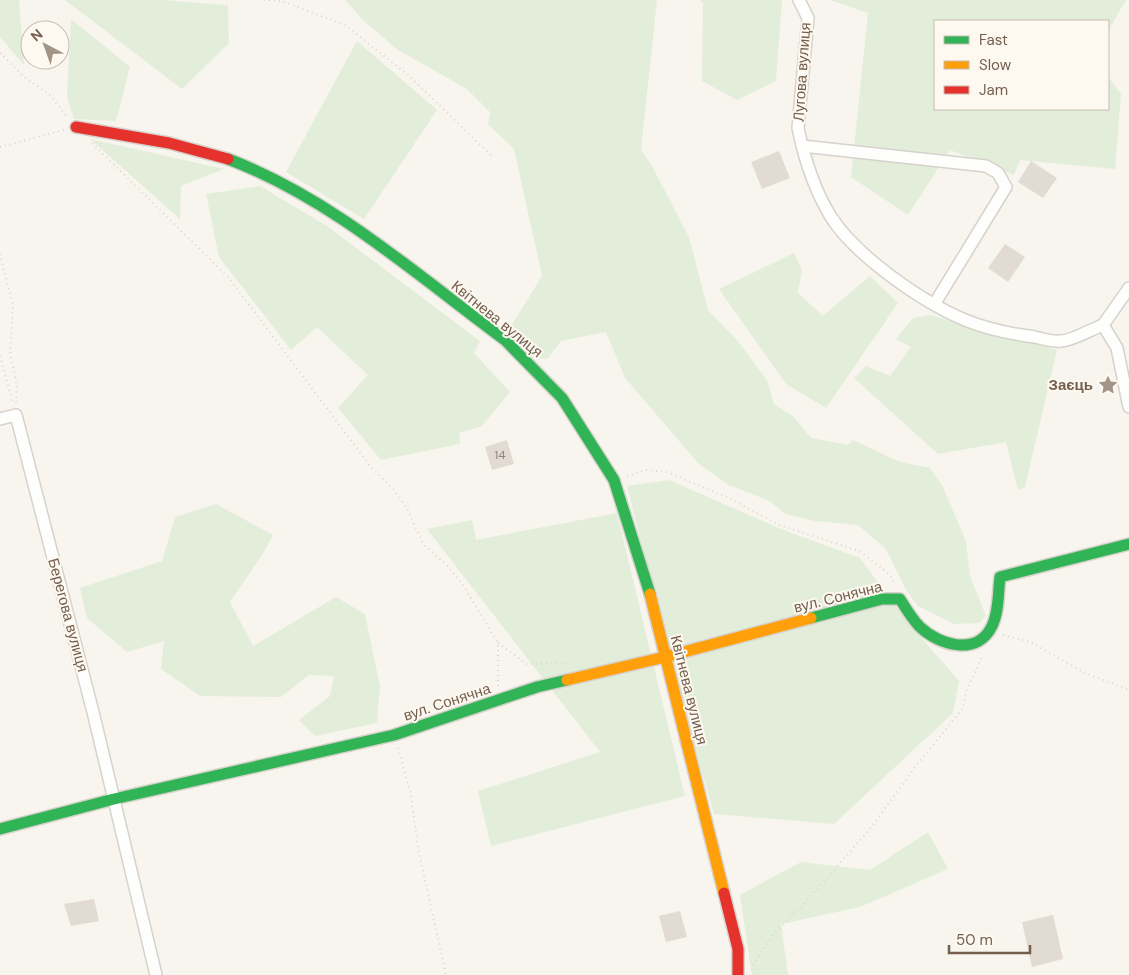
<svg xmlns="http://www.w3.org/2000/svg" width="1129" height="975" font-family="'DM Sans',sans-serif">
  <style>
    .green { fill: #e3eeda }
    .building { fill: #e1dbd3 }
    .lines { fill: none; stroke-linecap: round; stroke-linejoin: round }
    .street-casing { stroke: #d6d2cc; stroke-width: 14 }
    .fast-casing { stroke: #d7d2cc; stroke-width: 14 }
    .slow-casing { stroke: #d7d2cc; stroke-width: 14 }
    .jam-casing { stroke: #d7d2cc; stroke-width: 14 }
    .path { stroke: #d9d5d0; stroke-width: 2; stroke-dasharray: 1 4; stroke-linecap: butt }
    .street { stroke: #fefefc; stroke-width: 11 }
    .fast { stroke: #30b455; stroke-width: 11 }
    .slow { stroke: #ff9f0a; stroke-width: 11 }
    .jam { stroke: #e5322d; stroke-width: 11 }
    .labels { text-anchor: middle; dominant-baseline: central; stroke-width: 4; stroke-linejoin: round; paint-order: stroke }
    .number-label { font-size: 12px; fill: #928173 }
    .street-label { font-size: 15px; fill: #745f4f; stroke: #fef9f0 }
    .poi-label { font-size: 15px; font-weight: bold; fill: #745f4f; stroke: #fef9f0; text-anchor: end }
  </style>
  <rect width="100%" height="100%" fill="#f7f5ee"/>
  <!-- green -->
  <g class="green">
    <polygon points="0,0 19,0 24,65 0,37"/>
    <polygon points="65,0 162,0 228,5 229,43 182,89"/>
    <path d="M345 0H657L641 150 652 166 689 237 708 310 737 340 767 380 774 404 793 416 811 438 848 445 853 440 900 462 930 468 943 487 966 541 970 576 986 616 979 623 954 624 918 606 906 590 886 549 858 525 815 521 785 514 770 501 729 485 699 464 625 378 606 332 561 341 547 359C525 358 518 347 510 328L542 276 514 149 488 124 490 112 467 89 398 50 363 20Z"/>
    <polygon points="699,0 782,0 776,81 737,100 702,81 703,3"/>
    <polygon points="830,0 1126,0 1108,31 1108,21 935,21 935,109 1108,109 1108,77 1121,94 1115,169 1020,160 1014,175 950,150 908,215 851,177 868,13"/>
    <polygon points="71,19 130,67 116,121 74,119 67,97"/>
    <polygon points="357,41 437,110 364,219 286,172"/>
    <polygon points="90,139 224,169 181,186 180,219"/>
    <polygon points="260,186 327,226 480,341 474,353 510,392 482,426 459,433 460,444 381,460 338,408 368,375 317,327 291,350 219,257 206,194"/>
    <polygon points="794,253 802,270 798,293 823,316 870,276 898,303 826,408 786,384 719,289"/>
    <polygon points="930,315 1057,350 1025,487 1018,490 1006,442 938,454 854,378 866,366 890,376 911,347 896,339 913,318"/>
    <polygon points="669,480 781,529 860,558 904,618 959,681 953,713 834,824 714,814 672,668 627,486"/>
    <polygon points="216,504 273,535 264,552 230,602 253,646 336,597 365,614 380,686 377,723 315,736 299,720 330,696 334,676 309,675 281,697 200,696 161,669 164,641 127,652 87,618 80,588 162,561 175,517"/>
    <polygon points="617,513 685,796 491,846 478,791 600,752 427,529 472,520 476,540"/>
    <polygon points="928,832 948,869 860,907 781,924 788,975 752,975 740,895 801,862 870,870"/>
  </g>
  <!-- building -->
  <g class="building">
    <polygon points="779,151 790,178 762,189 751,162"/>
    <polygon points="1031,161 1057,178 1043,198 1018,182"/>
    <polygon points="1005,244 1025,257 1008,282 988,268"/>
    <polygon points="507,440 514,464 492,470 485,447"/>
    <polygon points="94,899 99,921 71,926 64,904"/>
    <polygon points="680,911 687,937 666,942 659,916"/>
    <polygon points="1053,915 1063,959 1032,967 1022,922"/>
  </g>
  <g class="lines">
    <defs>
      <g id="street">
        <path d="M799 0 808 18 798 128C804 157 815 191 831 217 856 256 922 302 965 320 987 329 1011 334 1035 337 1043 339 1052 342 1061 341 1071 341 1092 329 1103 325"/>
        <polyline points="802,146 986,166 998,173 1006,187 935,303"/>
        <polyline points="1103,325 1117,348 1129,407"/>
        <polyline points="1103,325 1129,288"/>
        <polyline points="0,419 16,415 93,712 156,975"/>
      </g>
      <g id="fast">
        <path d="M228 159C331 198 417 275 505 340L562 398 614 480 650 594"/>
        <path d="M811 618 882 599H900C906 609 912 619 920 627 940 646 978 656 992 626 999 612 998 593 1000 577L1129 544"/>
        <polyline points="0,829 114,799 394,735 537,687 567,680"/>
      </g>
      <g id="slow">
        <polyline points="650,594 724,893"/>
        <polyline points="567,680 665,657 811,618"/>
      </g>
      <g id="jam">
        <polyline points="76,127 169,143 228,159"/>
        <polyline points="724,893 738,949 738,975"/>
      </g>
    </defs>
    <!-- street casing -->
    <use href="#street" class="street-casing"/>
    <!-- fast casing -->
    <use href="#fast" class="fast-casing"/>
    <!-- slow casing -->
    <use href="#slow" class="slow-casing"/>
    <!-- jam casing -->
    <use href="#jam" class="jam-casing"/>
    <!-- path -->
    <g class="path">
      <polyline points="264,0 282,1 345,25 408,75 492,156"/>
      <polyline points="0,53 23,76 51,96 68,118"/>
      <polyline points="92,143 228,277 371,467 393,489 407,508 423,544 446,564 463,585 498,643 498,687"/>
      <polyline points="0,147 64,130"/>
      <polyline points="0,254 13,306 10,354 17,385 16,405"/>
      <polyline points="0,356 13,404"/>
      <polyline points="627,476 646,470 667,472 733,500 779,525 859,551 882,568 892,577 895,585"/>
      <polyline points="1003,635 1030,642 1085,673 1129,690"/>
      <polyline points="498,643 527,664 560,663 571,665"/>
      <polyline points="398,748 411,795 418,848 446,975"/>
      <polyline points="752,970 755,962 774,934 804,904 869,830 913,770 963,708 967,689 982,657"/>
    </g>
    <!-- street -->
    <use href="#street" class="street"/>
    <!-- fast -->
    <use href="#fast" class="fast"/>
    <!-- slow -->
    <use href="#slow" class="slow"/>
    <!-- jam -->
    <use href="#jam" class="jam"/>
  </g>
  <!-- icons -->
  <defs>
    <symbol id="sight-bare" viewBox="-9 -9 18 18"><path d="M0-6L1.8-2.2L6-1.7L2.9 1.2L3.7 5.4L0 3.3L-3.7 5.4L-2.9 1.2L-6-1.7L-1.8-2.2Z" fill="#a29487" stroke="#fef9f0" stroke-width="2.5" paint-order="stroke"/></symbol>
  </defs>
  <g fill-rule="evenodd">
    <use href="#sight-bare" x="1094" y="371" width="28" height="28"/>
  </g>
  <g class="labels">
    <!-- number labels -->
    <g class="number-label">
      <text x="500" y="455">14</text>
    </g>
    <!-- street labels -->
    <g class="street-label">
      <text transform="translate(802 72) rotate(-86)">Лугова вулиця</text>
      <text transform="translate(497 319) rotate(39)">Квітнева вулиця</text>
      <text transform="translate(838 597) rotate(-14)">вул. Сонячна</text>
      <text transform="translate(68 615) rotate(75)">Берегова вулиця</text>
      <text transform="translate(689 690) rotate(76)">Квітнева вулиця</text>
      <text transform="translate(447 702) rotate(-18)">вул. Сонячна</text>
    </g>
    <!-- poi labels -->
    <g class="poi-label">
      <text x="1093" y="385">Заєць</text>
    </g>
  </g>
  <!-- legend -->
  <rect x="934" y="20" width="175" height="90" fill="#fef9f0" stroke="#c7bbb0"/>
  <rect x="944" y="36" width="25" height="8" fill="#30b455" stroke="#c7bbb0"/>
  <text x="979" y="45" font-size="15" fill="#745f4f">Fast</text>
  <rect x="944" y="61" width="25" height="8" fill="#ff9f0a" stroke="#c7bbb0"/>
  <text x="979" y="70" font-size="15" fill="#745f4f">Slow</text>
  <rect x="944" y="86" width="25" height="8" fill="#e5322d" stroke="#c7bbb0"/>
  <text x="979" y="95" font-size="15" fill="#745f4f">Jam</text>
  <!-- north arrow -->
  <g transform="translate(45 45) rotate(319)"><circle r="24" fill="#fef9f0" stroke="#c7bbb0"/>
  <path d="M0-4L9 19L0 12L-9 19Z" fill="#a29487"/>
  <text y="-8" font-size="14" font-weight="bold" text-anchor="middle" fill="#745f4f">N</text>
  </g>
  <!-- scale -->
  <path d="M949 945v8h81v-8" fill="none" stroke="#745f4f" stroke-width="2.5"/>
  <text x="956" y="945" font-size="15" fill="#745f4f" stroke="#fef9f0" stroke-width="4" paint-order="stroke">50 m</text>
</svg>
